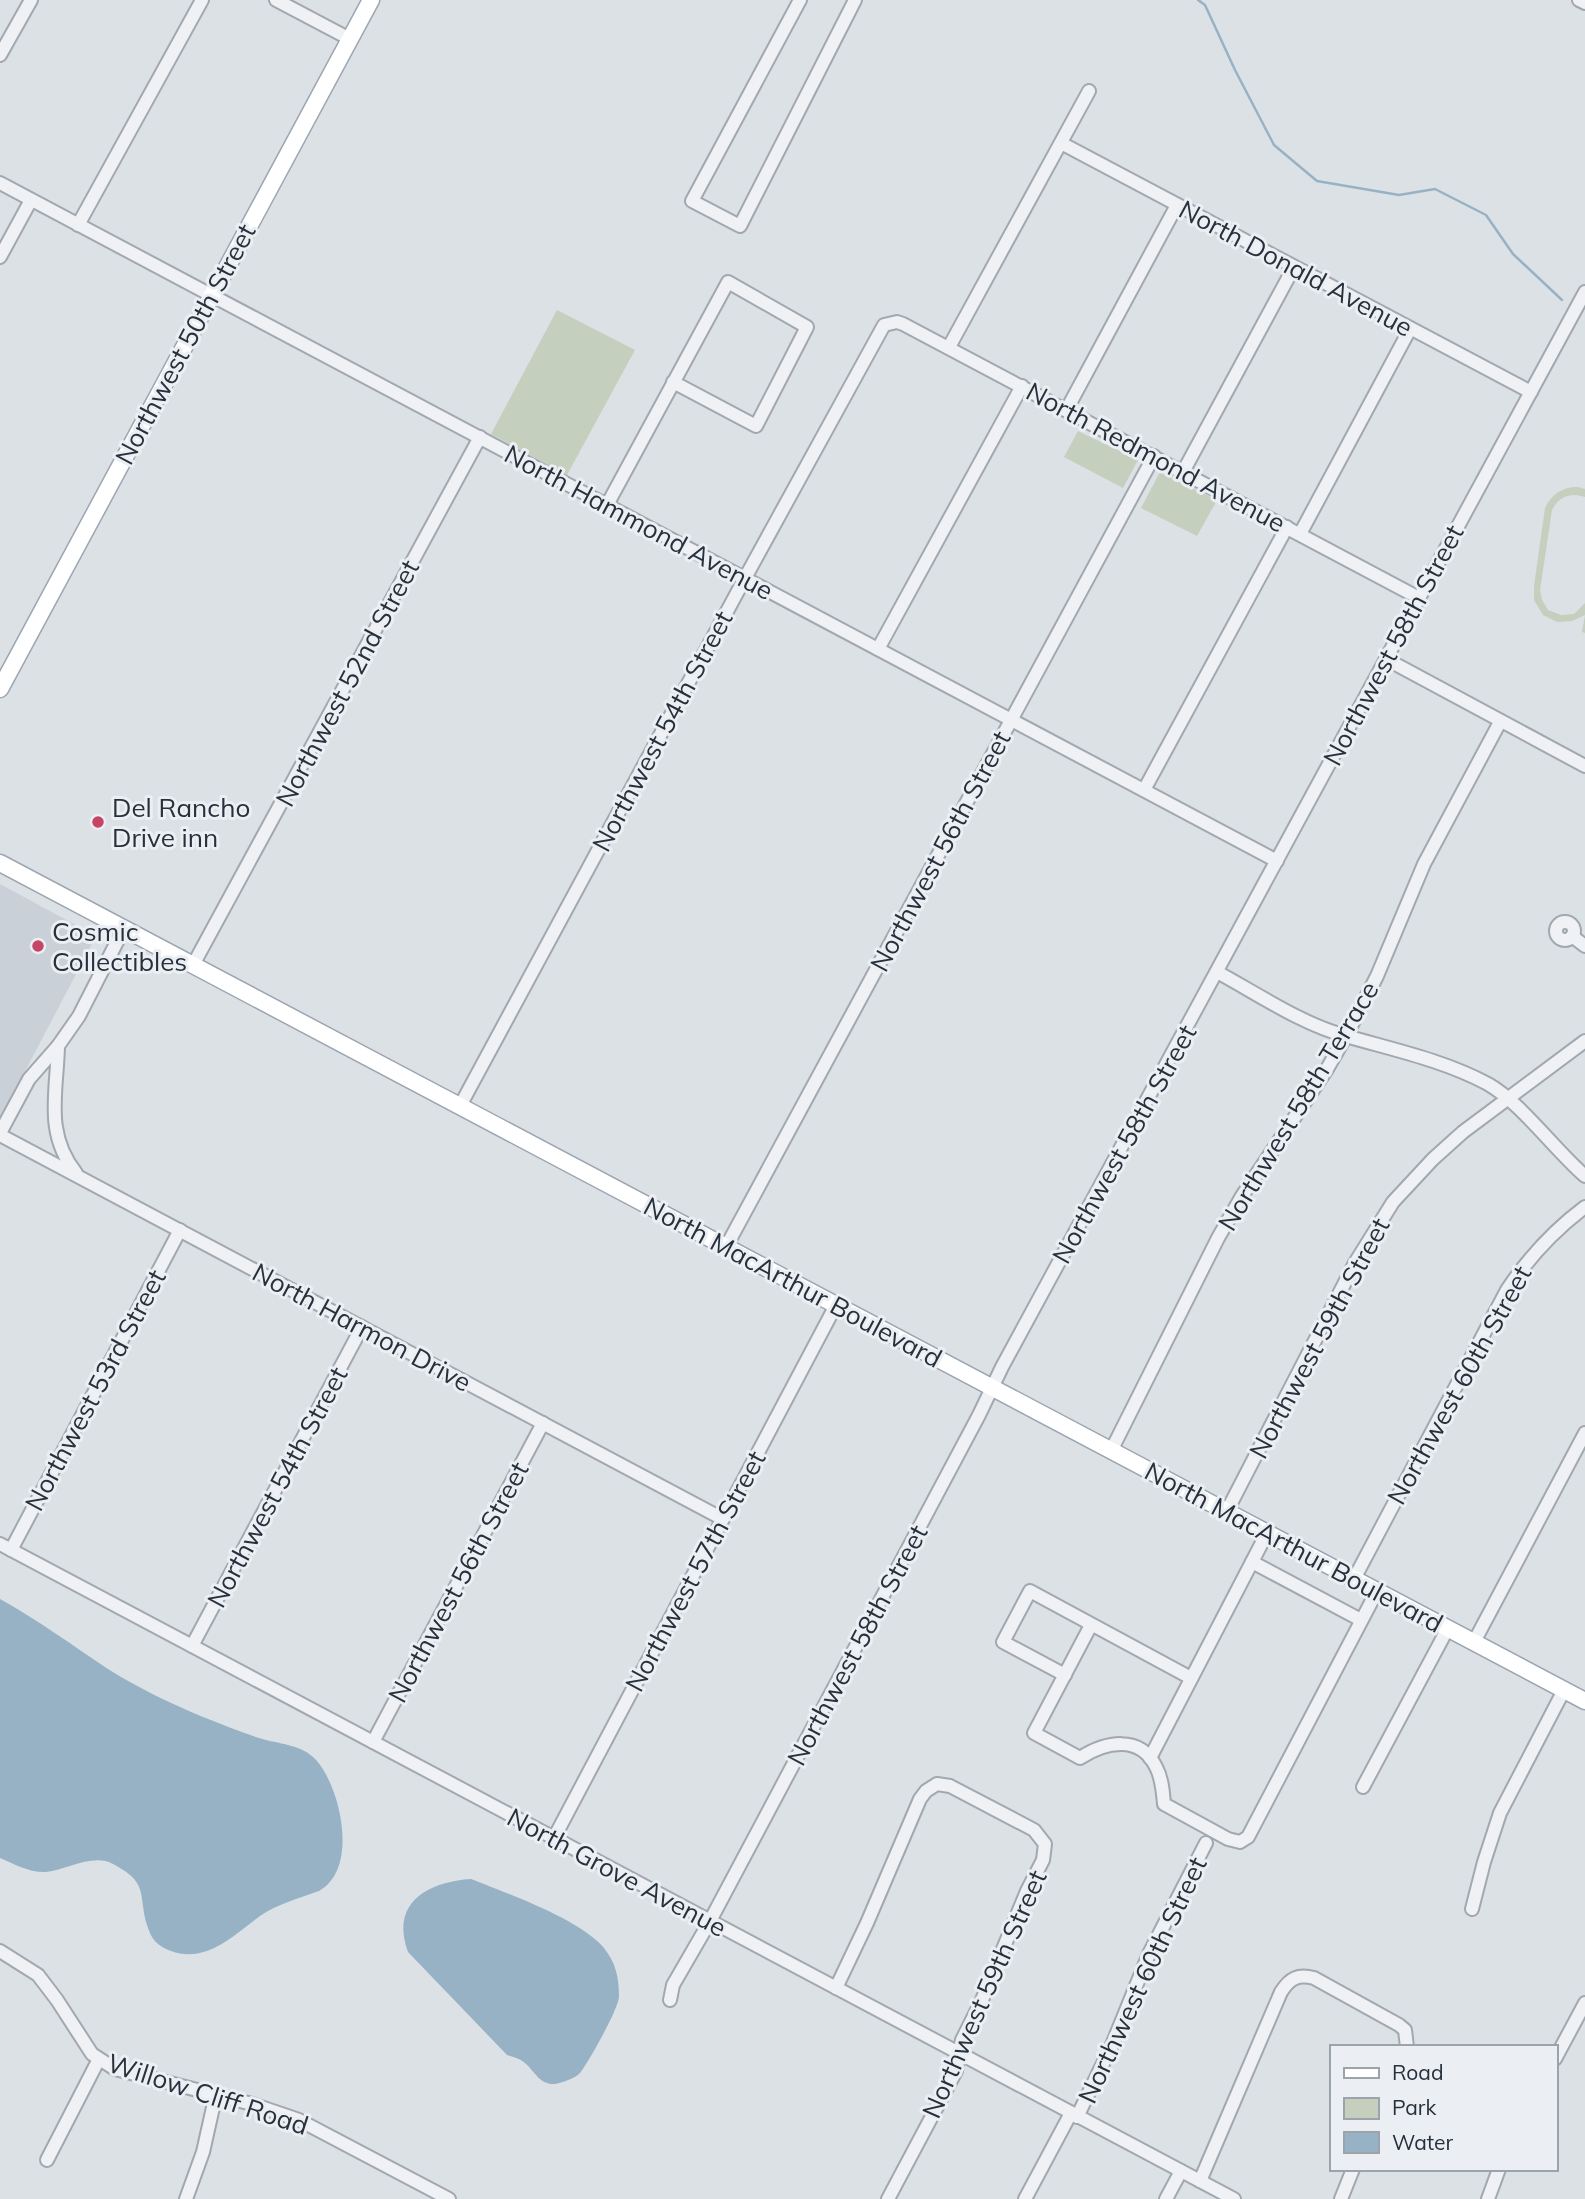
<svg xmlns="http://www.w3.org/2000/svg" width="1585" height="2199" font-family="Mulish,sans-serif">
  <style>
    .built { fill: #cad0d7 }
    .green { fill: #c4cfbe }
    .water { fill: #98b2c5 }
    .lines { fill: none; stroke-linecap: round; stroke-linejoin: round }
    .stream { stroke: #98b2c5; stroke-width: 2.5 }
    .minor-casing { stroke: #a2a8af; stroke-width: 16 }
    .major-casing { stroke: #9ca6b1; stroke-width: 19 }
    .minor { stroke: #eff1f4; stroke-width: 12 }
    .major { stroke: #fff; stroke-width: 16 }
    .poi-dot { fill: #c74564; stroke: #ebeff4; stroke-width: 2.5 }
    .labels { text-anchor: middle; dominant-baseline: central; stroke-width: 6; stroke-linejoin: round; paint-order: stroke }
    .street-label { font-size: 26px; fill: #27303b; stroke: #ebeff4 }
    .poi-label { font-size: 26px; fill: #27303b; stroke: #ebeff4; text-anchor: start }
  </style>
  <rect width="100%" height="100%" fill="#dce1e6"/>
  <!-- built -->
  <polygon class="built" points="0,884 96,936 0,1119"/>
  <!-- green -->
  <g class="green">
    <polygon points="557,310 635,350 567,475 491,434"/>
    <polygon points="1078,431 1138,460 1123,488 1064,457"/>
    <polygon points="1160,472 1217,500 1197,536 1141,508"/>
    <path d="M1578 487 1585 489V497C1571 492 1559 496 1552 510L1540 590 1542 600 1548 610 1561 615 1574 614 1585 603V633L1582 632 1585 615 1572 621 1557 622 1543 615 1534 600V586L1545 508C1552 494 1562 487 1578 487Z"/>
  </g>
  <!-- water -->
  <g class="water">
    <path d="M0 1599C38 1620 72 1645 108 1669 138 1688 170 1703 203 1717 221 1724 240 1732 259 1738 277 1744 303 1744 317 1761 341 1789 359 1869 319 1891 300 1898 277 1904 260 1916 234 1935 206 1964 171 1951 156 1945 152 1940 147 1925 138 1893 149 1883 113 1864 93 1853 67 1870 46 1872 30 1873 14 1864 0 1858Z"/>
    <path d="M471 1879C506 1893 580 1919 604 1948 616 1963 619 1978 619 1997 618 2010 588 2063 580 2073 576 2078 561 2083 555 2084 540 2085 535 2072 526 2064 521 2059 513 2057 507 2055L408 1952C390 1903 427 1882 471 1879Z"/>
  </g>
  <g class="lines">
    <!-- stream -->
    <polyline class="stream" points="1198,0 1205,5 1235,70 1274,145 1317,181 1399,195 1435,189 1486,215 1513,254 1562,300"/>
    <defs>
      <g id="minor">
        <polyline points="276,0 350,39"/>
        <polyline points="800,0 692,201 740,226 855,0"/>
        <polyline points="1579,0 1585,3"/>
        <polyline points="0,55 31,0"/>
        <polyline points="1061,143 1531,392"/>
        <polyline points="0,183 1277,861"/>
        <polyline points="78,225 202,0"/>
        <polyline points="0,257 31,200"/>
        <polyline points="949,347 1089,91"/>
        <polyline points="1067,409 1177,205"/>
        <polyline points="1183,472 1294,267"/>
        <polyline points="607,505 728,282 807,327 756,426 673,382"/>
        <polyline points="1300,534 1410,329"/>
        <polyline points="878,649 1022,386"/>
        <polyline points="1386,659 1585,766"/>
        <polyline points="1144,790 1287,527"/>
        <circle cx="1565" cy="931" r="9"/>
        <polyline points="1572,936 1585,946"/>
        <polyline points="193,965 480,437"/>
        <path d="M1217 972C1258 994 1301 1024 1346 1036 1394 1050 1443 1060 1488 1084 1521 1103 1554 1149 1585 1176"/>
        <path d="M58 1046C57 1092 44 1133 76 1173"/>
        <polyline points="460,1106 745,578 884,325 897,322 903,324 1419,598"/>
        <polyline points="0,1133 29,1079 58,1046 79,1016 124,928"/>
        <polyline points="0,1135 723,1519"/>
        <polyline points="726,1247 1154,456"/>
        <polyline points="1111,1451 1218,1238 1242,1196 1327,1069 1346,1036 1377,976 1424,864 1500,722"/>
        <polyline points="1227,1511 1355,1263 1393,1202 1433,1159 1463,1132 1585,1041"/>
        <polyline points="0,1544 1234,2199"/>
        <polyline points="11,1550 180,1230"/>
        <polyline points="1252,1562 1361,1620"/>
        <path d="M1354 1579 1507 1290C1529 1257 1553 1231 1585 1207"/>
        <path d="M1091 1625 1034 1733 1080 1758C1105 1742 1140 1734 1156 1767 1162 1778 1163 1792 1164 1804L1228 1839 1240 1842 1248 1837 1377 1591"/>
        <polyline points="1474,1642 1585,1433"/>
        <polyline points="192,1646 362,1327"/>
        <polyline points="1065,1675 1003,1642 1030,1591 1191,1678"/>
        <polyline points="373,1742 543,1423"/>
        <polyline points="1150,1758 1267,1533"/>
        <polyline points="1363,1787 1448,1628"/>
        <polyline points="554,1838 836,1305"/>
        <polyline points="1472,1909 1484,1862 1500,1813 1564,1690"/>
        <polyline points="0,1951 38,1975 57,2000 92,2054 115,2069 252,2104 299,2120 449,2199"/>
        <polyline points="836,1988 867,1923 920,1799 926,1791 937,1784 950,1786 1034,1830 1045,1844 1043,1860 1027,1891 982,2000 962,2040 956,2071 888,2199"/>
        <polyline points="670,2000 673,1985 710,1921 979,1415 1002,1367 1585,292"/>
        <polyline points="1555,2059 1585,2003"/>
        <polyline points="1077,2117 1112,2045 1149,1954 1206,1843"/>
        <polyline points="47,2160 99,2059"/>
        <path d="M1200 2181 1281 1992C1290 1978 1298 1974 1314 1978L1399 2025 1405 2030 1407 2047"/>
        <polyline points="186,2199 203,2152 216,2094"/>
        <polyline points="1025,2199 1071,2113"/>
        <polyline points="1166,2199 1181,2171"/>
        <polyline points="1341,2199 1353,2169"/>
        <polyline points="1488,2199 1499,2169"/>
      </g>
      <g id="major">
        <polyline points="0,689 371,0"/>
        <polyline points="0,863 1585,1701"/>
      </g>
    </defs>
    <!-- minor casing -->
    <use href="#minor" class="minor-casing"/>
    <!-- major casing -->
    <use href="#major" class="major-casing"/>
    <!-- minor -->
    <use href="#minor" class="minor"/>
    <!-- major -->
    <use href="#major" class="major"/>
  </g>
  <!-- markers -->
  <g class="poi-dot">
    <circle cx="98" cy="822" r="7"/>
    <circle cx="38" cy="946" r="7"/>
  </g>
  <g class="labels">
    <!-- street labels -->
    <g class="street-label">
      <text transform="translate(1296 268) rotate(28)">North Donald Avenue</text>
      <text transform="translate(185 344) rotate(-62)">Northwest 50th Street</text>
      <text transform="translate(1156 457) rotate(28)">North Redmond Avenue</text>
      <text transform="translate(639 522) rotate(28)">North Hammond Avenue</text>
      <text transform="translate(1393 645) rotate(-62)">Northwest 58th Street</text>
      <text transform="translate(347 683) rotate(-62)">Northwest 52nd Street</text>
      <text transform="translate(662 731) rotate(-62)">Northwest 54th Street</text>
      <text transform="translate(940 851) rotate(-62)">Northwest 56th Street</text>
      <text transform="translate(1298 1106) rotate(-59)">Northwest 58th Terrace</text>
      <text transform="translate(1124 1144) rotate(-61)">Northwest 58th Street</text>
      <text transform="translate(793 1282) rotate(28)">North MacArthur Boulevard</text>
      <text transform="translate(362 1327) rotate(28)">North Harmon Drive</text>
      <text transform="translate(1319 1338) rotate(-62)">Northwest 59th Street</text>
      <text transform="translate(1459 1385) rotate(-61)">Northwest 60th Street</text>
      <text transform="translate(95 1390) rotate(-62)">Northwest 53rd Street</text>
      <text transform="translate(277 1487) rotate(-62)">Northwest 54th Street</text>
      <text transform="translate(1294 1547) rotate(28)">North MacArthur Boulevard</text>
      <text transform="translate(695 1571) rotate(-62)">Northwest 57th Street</text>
      <text transform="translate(458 1582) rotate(-62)">Northwest 56th Street</text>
      <text transform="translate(857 1645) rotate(-62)">Northwest 58th Street</text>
      <text transform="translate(617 1872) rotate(28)">North Grove Avenue</text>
      <text transform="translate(1142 1980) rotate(-65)">Northwest 60th Street</text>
      <text transform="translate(984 1994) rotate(-66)">Northwest 59th Street</text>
      <text transform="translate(208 2094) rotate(18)">Willow Cliff Road</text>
    </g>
    <!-- poi labels -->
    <g class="poi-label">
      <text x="112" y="807">Del Rancho<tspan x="112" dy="30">Drive inn</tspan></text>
      <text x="52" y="931">Cosmic<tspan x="52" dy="30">Collectibles</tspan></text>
    </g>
  </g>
  <!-- legend -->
  <rect x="1330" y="2045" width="228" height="126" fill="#ebeff4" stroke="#9da3aa" stroke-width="2"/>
  <rect x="1344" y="2068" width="35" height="10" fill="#ffffff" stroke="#9da3aa" stroke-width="2"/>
  <text x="1392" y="2080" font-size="21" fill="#27303b">Road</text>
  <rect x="1344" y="2098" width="35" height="21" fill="#c4cfbe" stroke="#9da3aa" stroke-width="2"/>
  <text x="1392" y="2115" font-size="21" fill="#27303b">Park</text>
  <rect x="1344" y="2132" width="35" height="21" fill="#98b2c5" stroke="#9da3aa" stroke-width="2"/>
  <text x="1392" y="2150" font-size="21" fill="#27303b">Water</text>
</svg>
